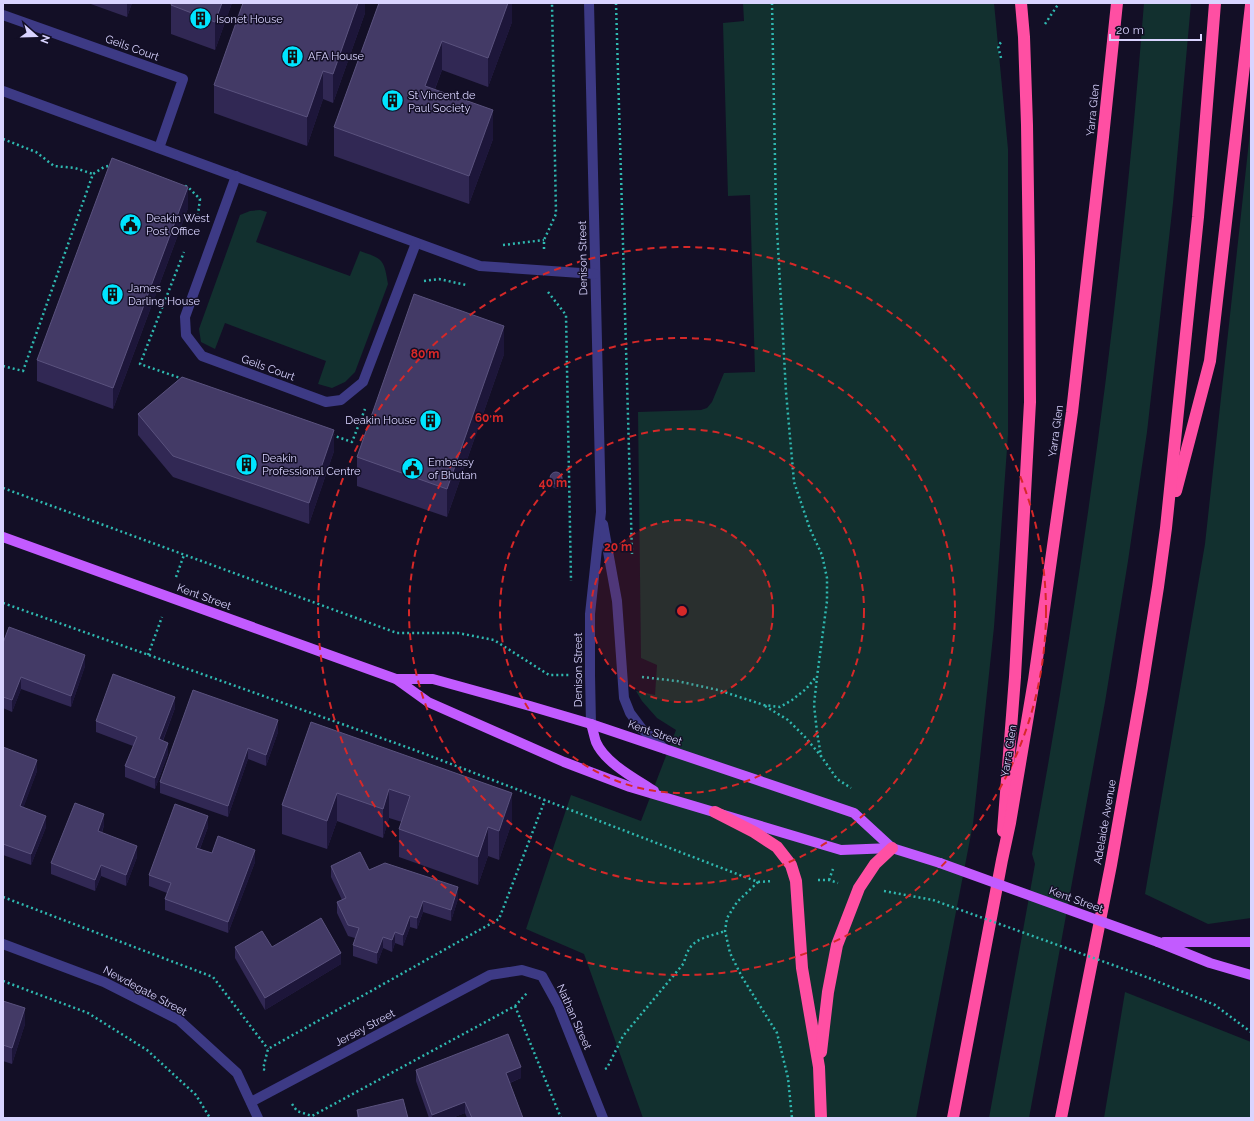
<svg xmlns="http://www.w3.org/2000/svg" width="1254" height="1121" font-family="Raleway,sans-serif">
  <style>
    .green { fill: #12302f }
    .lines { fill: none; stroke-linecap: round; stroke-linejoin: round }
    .path { stroke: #2fb8b0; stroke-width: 2.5; stroke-dasharray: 2 3; stroke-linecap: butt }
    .minor { stroke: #3d3a85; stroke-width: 10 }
    .major { stroke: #c25bff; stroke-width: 10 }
    .highway { stroke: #ff4fa3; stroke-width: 12 }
    .path-bridge { stroke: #2fb8b0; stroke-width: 2.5; stroke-dasharray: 2 3; stroke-linecap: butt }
    .major-bridge { stroke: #c25bff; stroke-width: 10 }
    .wall { fill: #312854 }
    .shaded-wall { fill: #1d163a }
    .building { fill: #433a66; stroke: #5a527e }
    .ring { fill: none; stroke: #d62828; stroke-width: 2; stroke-dasharray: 7 5 }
    .labels { text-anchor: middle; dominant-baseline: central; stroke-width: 3; stroke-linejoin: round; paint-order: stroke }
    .poi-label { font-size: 11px; fill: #d9d4ff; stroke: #130f26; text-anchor: start }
    .street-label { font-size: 11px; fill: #d9d4ff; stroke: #130f26 }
    .centre { fill: #d62828; stroke: #130f26; stroke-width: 2 }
    .ring-label { font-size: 12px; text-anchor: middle; font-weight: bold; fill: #d62828; stroke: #130f26; stroke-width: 3; stroke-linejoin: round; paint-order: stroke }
  </style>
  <rect width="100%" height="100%" fill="#130f26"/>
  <!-- green -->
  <g class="green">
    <polygon points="743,3 994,3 1008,149 1008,435 994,627 973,824 916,1118 643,1118 584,954 526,929 571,795 641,821 676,730 657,718 642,701 636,691 655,695 657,665 641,658 638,412 701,410 707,408 712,402 724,373 755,372 750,195 728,196 723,23 744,21"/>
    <path d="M1144 3H1191L1173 203 1147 432 1128 561 1105 702 1029 1118H989L1035 864 1032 854C1084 573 1122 289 1144 3Z"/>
    <polygon points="1251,123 1251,918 1208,924 1145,894 1205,544"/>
    <path d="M260 210 267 212 256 242 350 276 360 251C383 259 384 259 388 284L355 372 345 382 332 388 318 384 326 361 225 323 215 349 201 342 199 329 240 215 250 211Z"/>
    <polygon points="1125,992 1251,1042 1251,1118 1104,1118"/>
  </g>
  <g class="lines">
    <!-- path -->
    <g class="path">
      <polyline points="616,3 632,554"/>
      <polyline points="772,3 776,211 786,392 794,482 810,529 822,555 827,578 827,601 817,677 814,705 817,732 821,756 837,779 851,788"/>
      <polyline points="1045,24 1059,3"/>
      <polyline points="1001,58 998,46 1002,41"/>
      <polyline points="3,139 36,152 54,166 75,168 93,174"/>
      <polyline points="185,186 188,187 200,199 198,214"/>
      <polyline points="503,245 544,240"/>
      <polyline points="544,249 544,240 556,214 552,3"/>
      <polyline points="424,281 439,279 466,285"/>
      <polyline points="548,292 566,315 571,581"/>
      <polyline points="3,366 23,371 93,174 104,167 112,165"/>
      <polyline points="183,379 140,364 184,252"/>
      <polyline points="332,435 352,442 365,409"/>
      <polyline points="3,488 397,633 458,633 494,640 549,675 569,675"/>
      <polyline points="176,577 184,555"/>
      <polyline points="3,603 412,749 758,882 773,881"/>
      <polyline points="148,655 162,617"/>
      <polyline points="642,677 677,681 718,690 764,705 780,707 792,700 806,689 816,677"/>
      <polyline points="765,706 788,720 805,737 821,756"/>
      <polyline points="818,880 829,880 838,883"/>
      <polyline points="829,880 833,869"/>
      <polyline points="758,882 737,902 727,918 725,931 730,953 742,977 777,1033 788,1078 792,1118"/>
      <polyline points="884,891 933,900"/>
      <polyline points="3,897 213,977 268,1049"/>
      <polyline points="1149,978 1215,1005 1251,1032"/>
      <polyline points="3,981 88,1013 147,1050 196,1095 210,1118"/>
      <polyline points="515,1006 561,1118"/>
      <path d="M605 1069 607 1068 623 1036 684 963C689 938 703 939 725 931"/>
      <polyline points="265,1070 263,1069 268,1049 499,919 545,800"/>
      <polyline points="292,1104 297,1111 312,1116 515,1006 527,993"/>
    </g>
    <!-- minor -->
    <g class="minor">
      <polyline points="589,3 601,512 590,614 590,675 591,724"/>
      <polyline points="3,15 183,79 159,148"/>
      <polyline points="3,91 480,266 595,274"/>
      <polyline points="236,176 185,317 186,335 202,356 326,402 341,400 363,382 416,243"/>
      <polyline points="603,524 617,601 624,698 630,713 642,729 665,749"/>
      <polyline points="3,944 104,982 179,1020 237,1073 258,1118"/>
      <polyline points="251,1102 490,975 522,970 542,976 558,1005 603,1118"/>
    </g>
    <!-- major -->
    <g class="major">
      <polyline points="3,537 396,679 428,702 564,762 630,787 841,850 892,848 940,863"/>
      <polyline points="396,679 433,679 530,706 591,724 757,780 854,813 892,848"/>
      <path d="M591 724C593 730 594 736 596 742 605 763 636 779 654 791"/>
      <polyline points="1158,942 1210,963 1251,975"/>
      <polyline points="1164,942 1251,942"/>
    </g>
    <!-- highway -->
    <g class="highway">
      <polyline points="1176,491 1210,361 1251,5"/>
      <polyline points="715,812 754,832 777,847 791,865 796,881 802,968 819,1067 821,1118"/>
      <polyline points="1003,831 1015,677 1030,402 1029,261 1027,125 1024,37 1021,3"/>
      <polyline points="821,1052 828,992 837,945 859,888 875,864 892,848"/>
      <polyline points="953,1118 1002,860 1010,823 1034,680 1072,412 1103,137 1117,3"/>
      <polyline points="1061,1118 1111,865 1142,688 1158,587 1166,528 1198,217 1215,3"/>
    </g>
    <!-- path-bridge -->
    <polyline class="path-bridge" points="933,900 1149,978"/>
    <!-- major-bridge -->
    <polyline class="major-bridge" points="940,863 1158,942"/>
  </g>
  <!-- wall -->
  <g class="wall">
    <polygon points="88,3 132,3 127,17"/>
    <polygon points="232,3 215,50 171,34 171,5"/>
    <polygon points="365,3 365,13 333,103 323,99 307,146 214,113 214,85"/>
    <polygon points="379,3 512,3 512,22 488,87 442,70 435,89 493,139 469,204 334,156 334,127"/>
    <polygon points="188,208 113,409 37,381 37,360"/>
    <polygon points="504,354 447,517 357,486 357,457"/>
    <polygon points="138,414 334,451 309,524 173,477 138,435"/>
    <polygon points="550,478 563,483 561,487 557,489 552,487 550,483"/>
    <polygon points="3,643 85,666 71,707 21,689 12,712 3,708"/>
    <polygon points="175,708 163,741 168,754 155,789 125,777 125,766 133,746 96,732 96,721"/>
    <polygon points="311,722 512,822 499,860 488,856 478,885 399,857 399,829 402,822 389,818 383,838 337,821 327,849 282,834 282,805"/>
    <polygon points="278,732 266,766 248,759 228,817 160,793 160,782"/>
    <polygon points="3,747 37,771 23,808 46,827 31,865 3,855"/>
    <polygon points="104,825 102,833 137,857 126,886 101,876 95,891 51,874 51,863"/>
    <polygon points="208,827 200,849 212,853 255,862 228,933 165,910 165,899 167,893 149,886 149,875"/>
    <polygon points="331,866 369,870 458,899 451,921 423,912 417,929 410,927 403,946 395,943 392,952 383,948 377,964 353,956 353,945 355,938 348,936 337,913 337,902 342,900 331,877"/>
    <polygon points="235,947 272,947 341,964 265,1010 235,958"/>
    <polygon points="3,1001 25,1024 12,1064 3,1061"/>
    <polygon points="416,1070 521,1078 510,1083 523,1118 467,1118 465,1113 452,1118 429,1118 416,1081"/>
    <polygon points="357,1110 408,1118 357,1118"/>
  </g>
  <!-- shaded-wall -->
  <g class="shaded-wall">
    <polygon points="127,3 132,3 127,17"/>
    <polygon points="222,3 232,3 215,50 215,22"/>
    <polygon points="358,3 365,3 365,13 333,103 333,74"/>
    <polygon points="508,3 512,3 512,22 488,87 488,58"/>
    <polygon points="442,41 442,70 425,114 425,86"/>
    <polygon points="323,71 323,99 307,146 307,117"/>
    <polygon points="493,110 493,139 469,204 469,176"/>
    <polygon points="188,187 188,208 113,409 113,388"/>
    <polygon points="504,326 504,354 447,517 447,489"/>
    <polygon points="334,430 334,451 309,524 309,503"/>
    <polygon points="563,478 563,483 561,487 557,489 557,484"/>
    <polygon points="85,655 85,666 71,707 71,696"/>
    <polygon points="21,677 21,689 12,712 12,700"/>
    <polygon points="175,697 175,708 159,750 159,739"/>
    <polygon points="278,720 278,732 266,766 266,755"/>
    <polygon points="168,743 168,754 155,789 155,778"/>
    <polygon points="248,748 248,759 228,817 228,806"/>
    <polygon points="37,760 37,771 20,817 20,806"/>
    <polygon points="389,789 389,818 383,838 383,809"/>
    <polygon points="337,793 337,821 327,849 327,821"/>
    <polygon points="512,793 512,822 499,860 499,831"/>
    <polygon points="104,814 104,825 98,842 98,831"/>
    <polygon points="46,816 46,827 31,865 31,854"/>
    <polygon points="208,816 208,827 196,859 196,848"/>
    <polygon points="488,827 488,856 478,885 478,857"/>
    <polygon points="137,846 137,857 126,886 126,875"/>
    <polygon points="255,850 255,862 228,933 228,922"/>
    <polygon points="101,865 101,876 95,891 95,880"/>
    <polygon points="458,887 458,899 451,921 451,910"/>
    <polygon points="423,901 423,912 417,929 417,918"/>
    <polygon points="410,916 410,927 403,946 403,935"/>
    <polygon points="395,932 395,943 392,952 392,940"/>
    <polygon points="383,937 383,948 377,964 377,953"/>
    <polygon points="341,953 341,964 265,1010 265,998"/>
    <polygon points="25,1008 25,1024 12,1064 12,1048"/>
    <polygon points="521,1067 521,1078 506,1084 506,1073"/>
    <polygon points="465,1102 465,1113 452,1118 432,1118 432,1115"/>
  </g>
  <!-- building -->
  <g class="building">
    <polygon points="172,3 222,3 215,22 171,5"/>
    <polygon points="243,3 358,3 333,74 323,71 307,117 214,85"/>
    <polygon points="379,3 508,3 488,58 442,41 425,86 493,110 469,176 334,127"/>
    <polygon points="112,158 188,187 113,388 37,360"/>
    <polygon points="414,294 504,326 447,489 357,457"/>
    <polygon points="182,377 334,430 309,503 173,456 138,414"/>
    <circle cx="556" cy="478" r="6"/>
    <polygon points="9,627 85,655 71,696 21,677 12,700 3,697 3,643"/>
    <polygon points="113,674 175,697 159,739 168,743 155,778 125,766 137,737 96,721"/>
    <polygon points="193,690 278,720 266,755 248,748 228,806 160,782"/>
    <polygon points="311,722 512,793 499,831 488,827 478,857 399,829 410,796 389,789 383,809 337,793 327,821 282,805"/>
    <polygon points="3,747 37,760 20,806 46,816 31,854 3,844"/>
    <polygon points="75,803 104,814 98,831 137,846 126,875 101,865 95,880 51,863"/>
    <polygon points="175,804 208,816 196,848 212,853 218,836 255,850 228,922 165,899 171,883 149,875"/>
    <polygon points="360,852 369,870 385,863 458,887 451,910 423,901 417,918 410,916 403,935 395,932 392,940 383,937 377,953 353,945 359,928 348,925 337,902 346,898 331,866"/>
    <polygon points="321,918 341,953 265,998 235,947 262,931 272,947"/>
    <polygon points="3,1001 25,1008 12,1048 3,1045"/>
    <polygon points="508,1034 521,1067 506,1073 523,1118 472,1118 465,1102 432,1115 416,1070"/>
    <polygon points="403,1099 408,1118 359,1118 357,1110"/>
  </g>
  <!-- distance rings -->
  <circle cx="682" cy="611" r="91" fill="#d62828" fill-opacity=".12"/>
  <g class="ring">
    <circle cx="682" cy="611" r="91"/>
    <circle cx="682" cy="611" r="182"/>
    <circle cx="682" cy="611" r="273"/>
    <circle cx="682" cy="611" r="364"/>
  </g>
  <!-- icons -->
  <defs>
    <symbol id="building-disc" viewBox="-11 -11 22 22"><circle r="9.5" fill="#00e5ff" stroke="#130f26"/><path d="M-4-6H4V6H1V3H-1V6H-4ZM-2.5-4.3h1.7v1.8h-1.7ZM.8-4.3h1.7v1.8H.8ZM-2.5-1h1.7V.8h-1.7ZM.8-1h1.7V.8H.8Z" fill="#111"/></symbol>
    <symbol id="civic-disc" viewBox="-11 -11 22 22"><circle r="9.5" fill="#00e5ff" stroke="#130f26"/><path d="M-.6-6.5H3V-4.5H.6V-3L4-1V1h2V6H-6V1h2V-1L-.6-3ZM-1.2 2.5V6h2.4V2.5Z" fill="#111"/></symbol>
  </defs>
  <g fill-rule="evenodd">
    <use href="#building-disc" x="188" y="6" width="25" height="25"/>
    <use href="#building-disc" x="280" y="44" width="25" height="25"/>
    <use href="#building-disc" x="380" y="88" width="25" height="25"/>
    <use href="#civic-disc" x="118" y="212" width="25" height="25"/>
    <use href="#building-disc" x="100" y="282" width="25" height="25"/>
    <use href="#building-disc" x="418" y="408" width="25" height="25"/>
    <use href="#building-disc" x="234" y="452" width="25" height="25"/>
    <use href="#civic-disc" x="400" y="456" width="25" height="25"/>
  </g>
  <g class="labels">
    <!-- poi labels -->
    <g class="poi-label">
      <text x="216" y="19">Isonet House</text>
      <text x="308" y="56">AFA House</text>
      <text x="408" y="95">St Vincent de<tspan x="408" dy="13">Paul Society</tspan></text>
      <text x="146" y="218">Deakin West<tspan x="146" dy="13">Post Office</tspan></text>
      <text x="128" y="288">James<tspan x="128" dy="13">Darling House</tspan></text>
      <text x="416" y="420" text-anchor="end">Deakin House</text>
      <text x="262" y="458">Deakin<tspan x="262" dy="13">Professional Centre</tspan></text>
      <text x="428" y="462">Embassy<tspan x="428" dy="13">of Bhutan</tspan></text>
    </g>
    <!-- street labels -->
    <g class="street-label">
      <text transform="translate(132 48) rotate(20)">Geils Court</text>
      <text transform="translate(1093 110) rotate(-84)">Yarra Glen</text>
      <text transform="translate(583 258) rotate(-91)">Denison Street</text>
      <text transform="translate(268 368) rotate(20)">Geils Court</text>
      <text transform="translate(1056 431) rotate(-82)">Yarra Glen</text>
      <text transform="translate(204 597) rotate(20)">Kent Street</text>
      <text transform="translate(578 670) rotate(-90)">Denison Street</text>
      <text transform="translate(655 733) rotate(19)">Kent Street</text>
      <text transform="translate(1009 751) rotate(-81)">Yarra Glen</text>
      <text transform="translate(1105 822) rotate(-80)">Adelaide Avenue</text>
      <text transform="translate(1076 900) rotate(20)">Kent Street</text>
      <text transform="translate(145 991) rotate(28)">Newdegate Street</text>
      <text transform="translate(574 1017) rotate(66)">Nathan Street</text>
      <text transform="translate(365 1028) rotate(-28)">Jersey Street</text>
    </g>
  </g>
  <circle cx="682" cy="611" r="6" class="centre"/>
  <g class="ring-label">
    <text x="425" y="358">80 m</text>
    <text x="489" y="422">60 m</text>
    <text x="553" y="487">40 m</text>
    <text x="618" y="551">20 m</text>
  </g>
  <!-- border -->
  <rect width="1254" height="1121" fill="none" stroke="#d9d4ff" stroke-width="8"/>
  <!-- north arrow -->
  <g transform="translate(36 36) rotate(110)" stroke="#130f26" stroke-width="3" paint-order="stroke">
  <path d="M0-3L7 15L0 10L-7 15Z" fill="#d9d4ff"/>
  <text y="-6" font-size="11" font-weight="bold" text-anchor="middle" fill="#d9d4ff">N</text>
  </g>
  <!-- scale -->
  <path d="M1110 34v6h91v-6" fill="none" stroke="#d9d4ff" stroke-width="2"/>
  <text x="1116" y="34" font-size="12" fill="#d9d4ff" stroke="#130f26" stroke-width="3" paint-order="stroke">20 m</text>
</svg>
